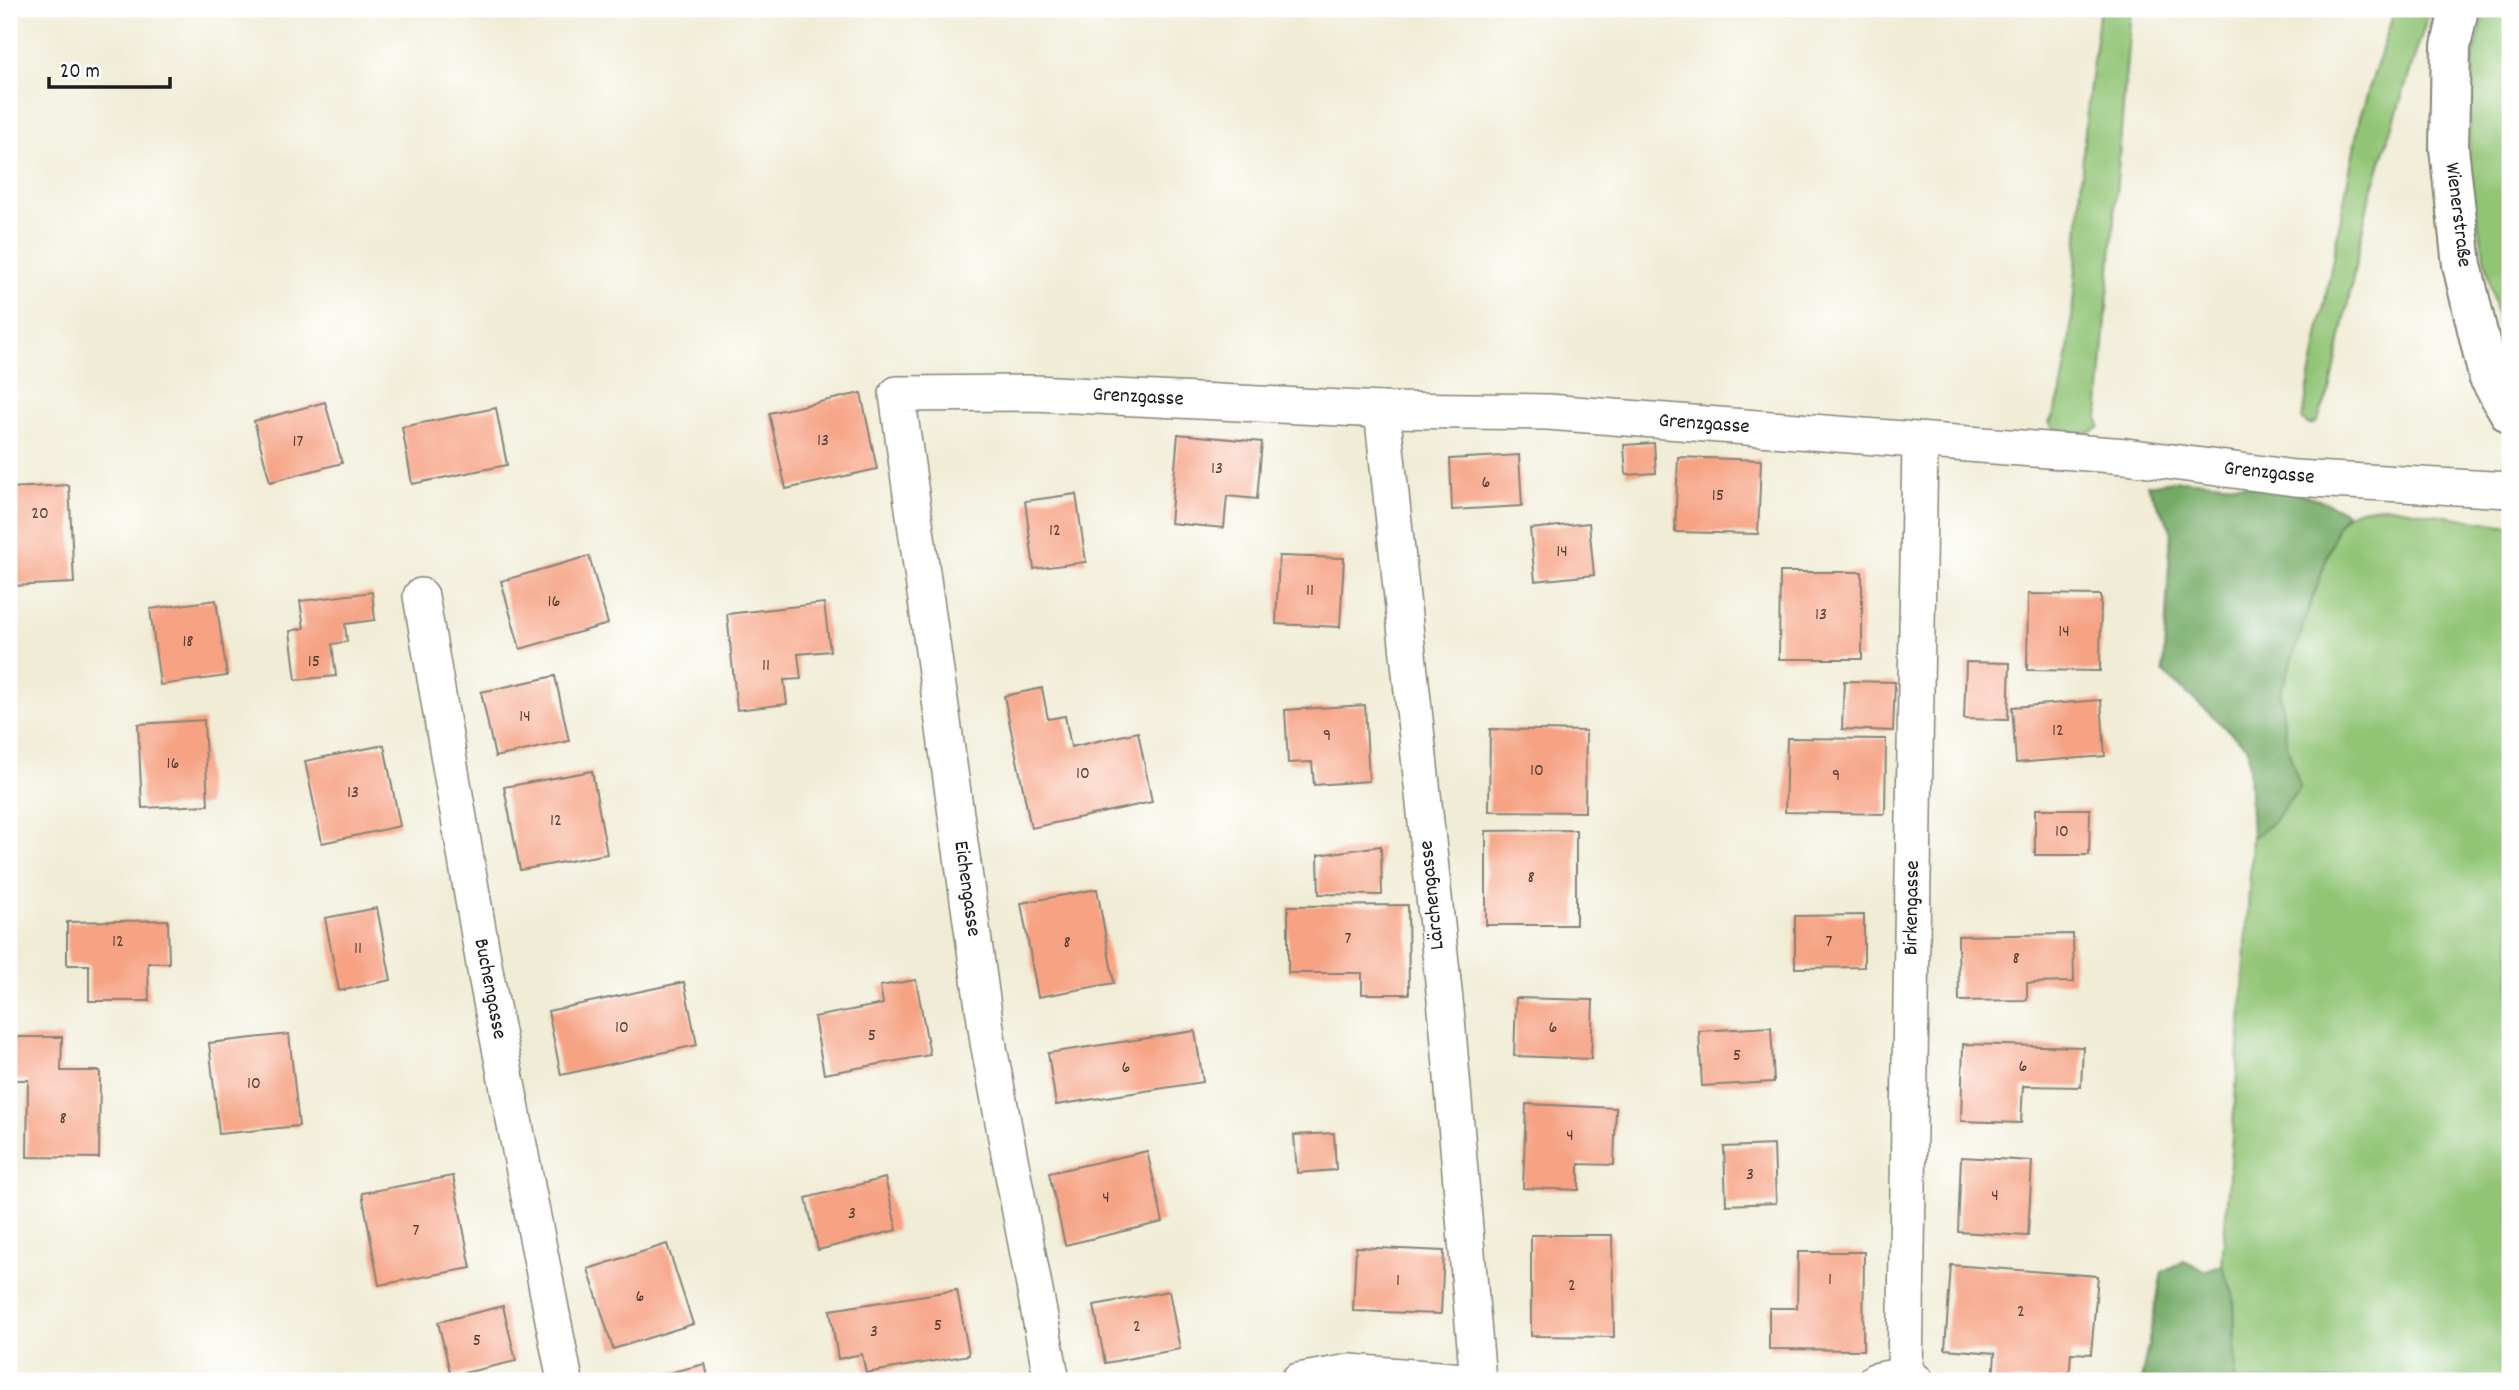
<svg xmlns="http://www.w3.org/2000/svg" width="2519" height="1390" font-family="Dekko,sans-serif">
  <style>
    .green { fill: #91c475; stroke: #567048; stroke-width: 2 }
    .forest { fill: #74aa66; stroke: #486341; stroke-width: 2 }
    .building { fill: #f6a283 }
    .lines { fill: none; stroke-linecap: round; stroke-linejoin: round }
    .minor-casing { stroke: #868478; stroke-width: 38 }
    .tertiary-casing { stroke: #868478; stroke-width: 42 }
    .minor { stroke: #fff; stroke-width: 35 }
    .tertiary { stroke: #fff; stroke-width: 38 }
    .labels { text-anchor: middle; dominant-baseline: central; stroke-width: 5; stroke-linejoin: round; paint-order: stroke }
    .number-label { font-size: 18px; fill: #523e36 }
    .street-label { font-size: 21px; fill: #1c1c1c; stroke: #fff }
  </style>
  <rect width="100%" height="100%" fill="#fff"/>
  <filter id="ink" filterUnits="userSpaceOnUse"><feTurbulence type="fractalNoise" baseFrequency=".0143" numOctaves="2"/><feDisplacementMap in="SourceGraphic" scale="14" xChannelSelector="R" yChannelSelector="G"/><feConvolveMatrix kernelMatrix="1 2 1 2 8 2 1 2 1" color-interpolation-filters="sRGB"/></filter>
  <filter id="wash" filterUnits="userSpaceOnUse"><feTurbulence type="fractalNoise" baseFrequency=".00686" numOctaves="4" result="noise"/><feDisplacementMap in="SourceGraphic" scale="28" xChannelSelector="R" yChannelSelector="G"/><feGaussianBlur stdDeviation="1.57" result="paint"/><feColorMatrix in="noise" values="0 0 0 0 0 0 0 0 0 0 0 0 0 0 0 0 0 1.4 0 .05"/><feComposite in="paint" operator="in"/></filter>
  <g filter="url(#wash)">
    <rect width="100%" height="100%" fill="#f0ecd5"/>
    <!-- green -->
    <g class="green">
      <path d="M2100 9H2131L2098 418 2100 427C2085 438 2070 433 2053 428L2049 422C2075 390 2079 194 2084 142 2088 97 2094 53 2100 9Z"/>
      <polygon points="2395,9 2430,9 2368,203 2331,387 2317,422 2310,425 2302,420 2360,117"/>
      <polygon points="2486,9 2510,9 2510,328 2499,326 2467,170 2474,54"/>
      <path d="M2383 506 2510 526V1381H2236L2234 1297 2222 1265 2243 997 2252 838 2273 822 2300 787 2287 745 2280 694 2338 525C2350 508 2363 508 2383 506Z"/>
    </g>
    <!-- forest -->
    <g class="forest">
      <path d="M2180 480C2231 484 2303 484 2346 513L2338 525 2280 694 2287 745 2300 787 2273 822 2252 838 2248 748 2163 672 2171 529 2147 485Z"/>
      <polygon points="2183,1261 2207,1271 2222,1265 2234,1297 2236,1381 2141,1381 2162,1272"/>
    </g>
    <g id="blocks">
      <!-- building -->
      <g class="building">
        <polygon points="861,393 877,469 786,489 769,413"/>
        <polygon points="325,402 342,463 270,482 254,421"/>
        <polygon points="496,408 507,465 412,484 402,427"/>
        <polygon points="1178,434 1262,442 1257,499 1227,496 1224,528 1170,523"/>
        <polygon points="1654,443 1656,473 1626,475 1624,445"/>
        <polygon points="1519,455 1522,506 1452,510 1450,459"/>
        <polygon points="1678,457 1761,460 1758,534 1675,532"/>
        <polygon points="69,485 74,583 11,586 9,488"/>
        <polygon points="1076,494 1086,562 1034,569 1025,501"/>
        <polygon points="1589,523 1594,575 1535,581 1530,529"/>
        <polygon points="589,556 608,624 520,649 501,581"/>
        <polygon points="1279,556 1344,558 1340,627 1276,624"/>
        <polygon points="1780,572 1862,572 1862,659 1779,659"/>
        <polygon points="372,592 375,620 345,624 347,642 332,644 336,676 296,680 290,631 304,628 300,601"/>
        <polygon points="2028,594 2101,595 2100,671 2027,670"/>
        <polygon points="216,600 227,676 160,685 150,609"/>
        <polygon points="824,603 830,651 798,654 801,679 784,680 787,704 737,710 727,614"/>
        <polygon points="1966,662 2010,663 2008,720 1964,719"/>
        <polygon points="555,676 569,741 495,757 481,692"/>
        <polygon points="1844,681 1895,682 1893,731 1842,729"/>
        <polygon points="1042,688 1048,719 1065,716 1071,747 1138,732 1152,802 1031,828 1004,696"/>
        <polygon points="2101,700 2105,756 2016,763 2012,707"/>
        <polygon points="1365,705 1369,781 1314,785 1312,762 1288,763 1285,710"/>
        <polygon points="204,720 208,805 142,808 138,724"/>
        <polygon points="1490,729 1586,731 1585,812 1489,811"/>
        <polygon points="1787,738 1886,739 1885,814 1785,812"/>
        <polygon points="384,745 400,826 322,843 305,761"/>
        <polygon points="592,771 607,854 520,870 504,787"/>
        <polygon points="2035,809 2090,809 2089,855 2035,855"/>
        <polygon points="1576,830 1576,925 1486,925 1486,831"/>
        <polygon points="1381,846 1382,895 1319,894 1318,855"/>
        <polygon points="1097,889 1114,983 1038,997 1021,903"/>
        <polygon points="1408,905 1409,994 1362,994 1362,973 1288,973 1288,906"/>
        <polygon points="377,908 391,980 339,991 325,918"/>
        <polygon points="1864,915 1864,967 1795,968 1795,916"/>
        <polygon points="168,920 169,963 148,963 149,1001 89,1001 89,965 67,965 67,922"/>
        <polygon points="2073,934 2074,982 2027,983 2027,1000 1959,1001 1958,936"/>
        <polygon points="916,980 930,1055 824,1074 814,1017 883,1004 880,986"/>
        <polygon points="684,982 697,1045 561,1075 548,1011"/>
        <polygon points="1516,998 1593,1000 1591,1059 1514,1056"/>
        <polygon points="1771,1027 1774,1082 1702,1086 1699,1031"/>
        <polygon points="1195,1031 1203,1082 1056,1105 1048,1053"/>
        <polygon points="289,1034 299,1126 219,1134 209,1043"/>
        <polygon points="13,1037 62,1037 61,1071 100,1071 99,1158 27,1157 28,1080 13,1080"/>
        <polygon points="1963,1044 2083,1047 2081,1087 2023,1086 2021,1123 1961,1121"/>
        <polygon points="1526,1104 1616,1108 1614,1165 1579,1164 1579,1190 1523,1188"/>
        <polygon points="1334,1133 1336,1170 1297,1173 1294,1135"/>
        <polygon points="1774,1145 1776,1203 1726,1205 1724,1147"/>
        <polygon points="1147,1151 1163,1222 1065,1245 1049,1173"/>
        <polygon points="1961,1157 2032,1161 2028,1236 1958,1232"/>
        <polygon points="453,1176 471,1268 379,1285 362,1193"/>
        <polygon points="885,1178 897,1230 818,1250 806,1198"/>
        <polygon points="1531,1235 1612,1235 1614,1337 1531,1336"/>
        <polygon points="667,1244 693,1324 613,1349 588,1269"/>
        <polygon points="1356,1247 1444,1251 1441,1314 1353,1311"/>
        <polygon points="1798,1252 1864,1252 1863,1350 1769,1349 1769,1308 1797,1308"/>
        <polygon points="1951,1265 2098,1276 2091,1354 2071,1353 2069,1381 1993,1381 1995,1353 1945,1349"/>
        <polygon points="957,1290 969,1355 866,1373 862,1354 838,1359 830,1310"/>
        <polygon points="1169,1291 1180,1349 1105,1363 1094,1305"/>
        <polygon points="503,1306 516,1361 451,1376 438,1322"/>
        <polygon points="705,1364 709,1381 640,1381 640,1380"/>
      </g>
    </g>
  </g>
  <g filter="url(#ink)">
    <use href="#blocks" fill-opacity="0" stroke="#868478" stroke-width="2"/>
    <g class="lines">
      <defs>
        <g id="minor">
          <polyline points="1382,410 1447,1019 1478,1381"/>
          <polyline points="421,596 486,976 565,1381"/>
          <polyline points="1905,1375 1920,441"/>
          <polyline points="1052,1381 988,1042 897,394 1034,393 1382,410 1548,412 2126,456 2294,478 2510,490"/>
          <polyline points="1298,1381 1350,1372 1464,1381"/>
          <polyline points="1875,1381 1905,1375 1916,1381"/>
        </g>
        <polyline id="tertiary" points="2459,9 2451,46 2449,148 2462,265 2488,376 2510,414"/>
      </defs>
      <!-- minor casing -->
      <use href="#minor" class="minor-casing"/>
      <!-- tertiary casing -->
      <use href="#tertiary" class="tertiary-casing"/>
      <!-- minor -->
      <use href="#minor" class="minor"/>
      <!-- tertiary -->
      <use href="#tertiary" class="tertiary"/>
    </g>
  </g>
  <g class="labels">
    <!-- number labels -->
    <g class="number-label">
      <text x="823" y="441">13</text>
      <text x="298" y="442">17</text>
      <text x="1217" y="469">13</text>
      <text x="1486" y="483">6</text>
      <text x="1718" y="496">15</text>
      <text x="40" y="514">20</text>
      <text x="1055" y="531">12</text>
      <text x="1562" y="552">14</text>
      <text x="1310" y="591">11</text>
      <text x="554" y="602">16</text>
      <text x="1821" y="615">13</text>
      <text x="2064" y="632">14</text>
      <text x="188" y="642">18</text>
      <text x="314" y="662">15</text>
      <text x="766" y="666">11</text>
      <text x="525" y="717">14</text>
      <text x="2058" y="731">12</text>
      <text x="1327" y="736">9</text>
      <text x="173" y="764">16</text>
      <text x="1537" y="771">10</text>
      <text x="1083" y="774">10</text>
      <text x="1836" y="776">9</text>
      <text x="353" y="793">13</text>
      <text x="556" y="821">12</text>
      <text x="2062" y="832">10</text>
      <text x="1531" y="878">8</text>
      <text x="1348" y="939">7</text>
      <text x="118" y="942">12</text>
      <text x="1829" y="942">7</text>
      <text x="1067" y="943">8</text>
      <text x="358" y="949">11</text>
      <text x="2016" y="959">8</text>
      <text x="622" y="1028">10</text>
      <text x="1553" y="1028">6</text>
      <text x="872" y="1036">5</text>
      <text x="1737" y="1056">5</text>
      <text x="2023" y="1067">6</text>
      <text x="1126" y="1068">6</text>
      <text x="254" y="1084">10</text>
      <text x="63" y="1119">8</text>
      <text x="1570" y="1136">4</text>
      <text x="1750" y="1175">3</text>
      <text x="1995" y="1196">4</text>
      <text x="1106" y="1198">4</text>
      <text x="852" y="1214">3</text>
      <text x="416" y="1231">7</text>
      <text x="1830" y="1280">1</text>
      <text x="1398" y="1281">1</text>
      <text x="1572" y="1286">2</text>
      <text x="640" y="1297">6</text>
      <text x="2021" y="1312">2</text>
      <text x="938" y="1326">5</text>
      <text x="1137" y="1327">2</text>
      <text x="874" y="1332">3</text>
      <text x="477" y="1341">5</text>
    </g>
    <!-- street labels -->
    <g class="street-label">
      <text transform="translate(2457 215) rotate(83)">Wienerstraße</text>
      <text transform="translate(1138 398) rotate(3)">Grenzgasse</text>
      <text transform="translate(1704 425) rotate(4)">Grenzgasse</text>
      <text transform="translate(2269 474) rotate(6)">Grenzgasse</text>
      <text transform="translate(966 889) rotate(82)">Eichengasse</text>
      <text transform="translate(1433 895) rotate(-96)">Lärchengasse</text>
      <text transform="translate(1913 908) rotate(-89)">Birkengasse</text>
      <text transform="translate(489 989) rotate(79)">Buchengasse</text>
    </g>
  </g>
  <!-- margin -->
  <rect width="2519" height="1390" fill="none" stroke="#fff" stroke-width="35"/>
  <!-- scale -->
  <path d="M49 77v10h121v-10" fill="none" stroke="#1c1c1c" stroke-width="3.5"/>
  <text x="60" y="77" font-size="21" fill="#1c1c1c" stroke="#ffffff" stroke-width="5" paint-order="stroke">20 m</text>
</svg>
